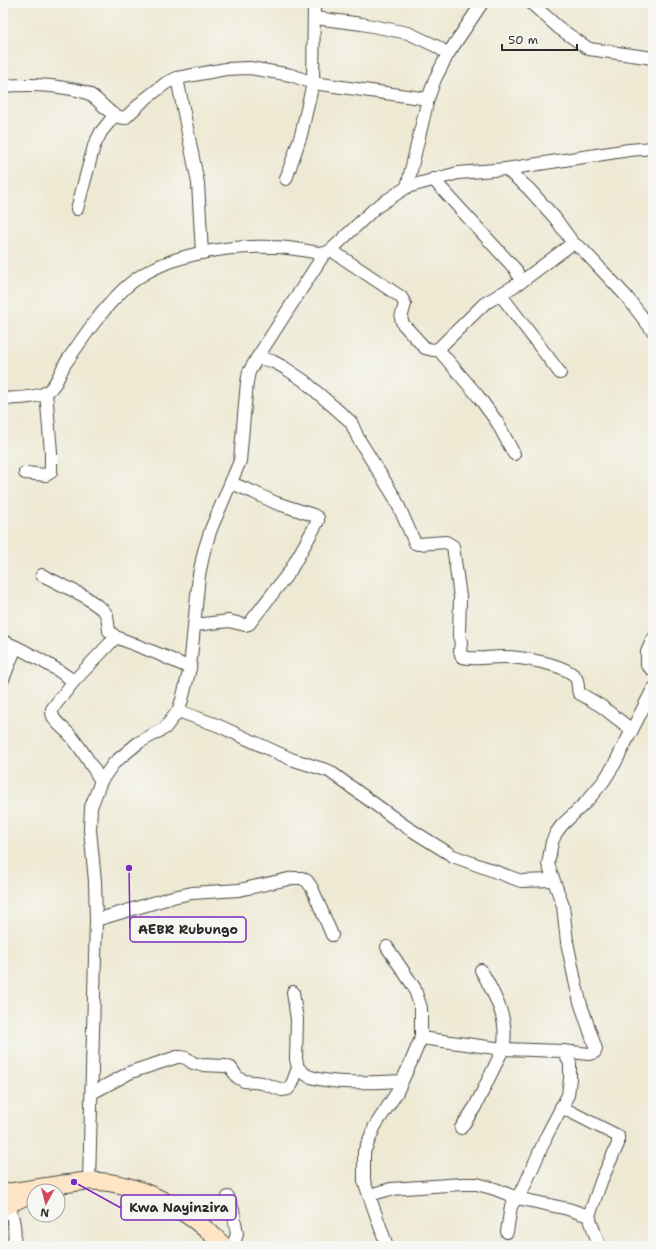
<svg xmlns="http://www.w3.org/2000/svg" width="656" height="1249" font-family="'Shantell Sans',sans-serif">
  <style>
    .lines { fill: none; stroke-linecap: round; stroke-linejoin: round }
    .street-casing { stroke: #484844; stroke-width: 14 }
    .secondary-casing { stroke: #484844; stroke-width: 19 }
    .street { stroke: #fff; stroke-width: 12 }
    .secondary { stroke: #fde5c5; stroke-width: 17 }
    .leader { fill: none; stroke: #7b2cbf; stroke-width: 1.5 }
    .callout-dot { fill: #7b2cbf; stroke: #f6f6f2; stroke-width: 1.5 }
    .callout { fill: #f6f6f2; stroke: #7b2cbf; stroke-width: 1.5 }
    .callout-label { font-size: 13px; text-anchor: middle; font-weight: bold; fill: #2b2b2b }
  </style>
  <rect width="100%" height="100%" fill="#f6f6f2"/>
  <filter id="ink" filterUnits="userSpaceOnUse"><feTurbulence type="fractalNoise" baseFrequency=".025" numOctaves="2"/><feDisplacementMap in="SourceGraphic" scale="8" xChannelSelector="R" yChannelSelector="G"/><feConvolveMatrix kernelMatrix="1 2 1 2 8 2 1 2 1" color-interpolation-filters="sRGB"/></filter>
  <filter id="wash" filterUnits="userSpaceOnUse"><feTurbulence type="fractalNoise" baseFrequency=".012" numOctaves="4" result="noise"/><feDisplacementMap in="SourceGraphic" scale="16" xChannelSelector="R" yChannelSelector="G"/><feGaussianBlur stdDeviation="0.9" result="paint"/><feColorMatrix in="noise" values="0 0 0 0 0 0 0 0 0 0 0 0 0 0 0 0 0 1.4 0 .05"/><feComposite in="paint" operator="in"/></filter>
  <g filter="url(#wash)">
    <rect width="100%" height="100%" fill="#eee9d3"/>
  </g>
  <g filter="url(#ink)">
    <g class="lines">
      <defs>
        <g id="street">
          <polyline points="531,3 559,28 589,49 653,58"/>
          <polyline points="315,18 362,24 408,33 436,46 448,54"/>
          <polyline points="177,78 198,183 202,253"/>
          <path d="M3 86C27 84 48 84 71 89 76 90 82 91 87 93 101 99 108 117 125 118L144 100 166 83 177 78 226 69 250 68 291 75 313 83 428 99"/>
          <polyline points="506,169 528,188 555,218 573,243 583,250 626,296 653,331"/>
          <polyline points="286,179 301,135 313,83 314,3"/>
          <polyline points="407,187 428,99 435,79 448,54 482,3"/>
          <polyline points="77,209 94,146 101,132 114,116"/>
          <polyline points="331,250 401,297 405,304 401,318 403,324 425,348 433,350 438,349 484,304 521,282 516,270 433,179"/>
          <polyline points="521,282 573,243"/>
          <polyline points="500,294 560,373"/>
          <polyline points="438,349 478,396 497,422 514,454"/>
          <path d="M257 358 272 361 285 368 303 380 351 422 358 438 395 498 415 543 418 544 446 542 453 546 460 597 459 636 461 642 460 651 462 657C473 660 491 657 503 657 519 657 567 664 576 678 579 683 577 689 579 693L601 706 632 730"/>
          <path d="M3 399C15 398 38 398 47 392 57 385 59 374 65 364 82 339 103 308 125 288 160 255 226 245 273 247 290 247 307 251 324 254"/>
          <polyline points="25,473 46,475 51,472 51,452 46,392"/>
          <polyline points="42,575 84,596 103,610 107,615 109,631 116,637 161,655 190,668"/>
          <polyline points="195,625 229,621 245,625 249,624 290,571 318,521 318,518 313,515 276,503 253,492 231,483"/>
          <polyline points="653,639 647,652 647,665 653,670"/>
          <path d="M3 641C28 652 51 665 74 681"/>
          <polyline points="3,679 16,647"/>
          <polyline points="178,711 217,725 291,759 329,771 405,826 453,856 521,881 553,880"/>
          <path d="M101 781C92 767 80 745 69 734 62 726 51 721 52 709L74 681 116 637"/>
          <polyline points="96,920 173,897 192,893 239,890 293,878 302,878 307,881 312,888 332,935"/>
          <polyline points="387,947 414,987 421,1008 421,1038 411,1062 396,1094 375,1126 364,1152 364,1181 387,1246"/>
          <path d="M293 992 297 1020 296 1059 298 1068C302 1071 306 1076 311 1077 337 1085 375 1082 402 1081"/>
          <polyline points="421,1038 503,1049 563,1051 589,1054 595,1052 596,1049 580,1002 575,981 567,942 563,906 548,864 552,842 556,833 562,825 586,802 603,782 614,765 653,689"/>
          <polyline points="92,1093 131,1072 177,1057 181,1057 186,1058 193,1063 201,1065 225,1066 231,1068 237,1077 244,1081 262,1083 282,1090 288,1089 292,1084 298,1068"/>
          <path d="M461 1128 475 1107 503 1049C510 1020 494 994 481 970"/>
          <polyline points="89,1181 96,920 95,881 90,830 91,807 101,781 114,763 138,743 165,728 178,711 182,700 190,668 199,575 204,551 211,529 240,461 247,382 249,372 257,358 324,254 331,250 375,208 407,187 458,173 506,169 629,150 653,148"/>
          <polyline points="369,1195 391,1189 462,1184 477,1184 495,1189 517,1198 568,1209 589,1216 602,1179 618,1144 618,1136 561,1107"/>
          <polyline points="228,1197 233,1210 237,1234 233,1246"/>
          <path d="M9 1204C13 1219 17 1231 13 1246"/>
          <polyline points="589,1216 599,1246"/>
          <polyline points="507,1232 511,1206 524,1187 547,1135 568,1095 570,1079 570,1063 563,1051"/>
        </g>
        <g id="secondary">
          <path d="M3 1193C23 1190 43 1187 63 1184 72 1183 82 1181 91 1181 141 1182 190 1211 224 1246"/>
          <polyline points="3,1207 30,1194"/>
        </g>
      </defs>
      <!-- street casing -->
      <use href="#street" class="street-casing"/>
      <!-- secondary casing -->
      <use href="#secondary" class="secondary-casing"/>
      <!-- street -->
      <use href="#street" class="street"/>
      <!-- secondary -->
      <use href="#secondary" class="secondary"/>
    </g>
  </g>
  <!-- callouts -->
  <path class="leader" d="M129 868L130 929M74 1182L121 1208"/>
  <g class="callout-dot">
    <circle cx="129" cy="868" r="4"/>
    <circle cx="74" cy="1182" r="4"/>
  </g>
  <g class="callout">
    <rect x="130" y="917" width="116" height="25" rx="4"/>
    <rect x="121" y="1195" width="115" height="25" rx="4"/>
  </g>
  <g class="callout-label">
    <text x="188" y="934">AEBR Rubungo</text>
    <text x="179" y="1212">Kwa Nayinzira</text>
  </g>
  <!-- margin -->
  <rect width="656" height="1249" fill="none" stroke="#f6f6f2" stroke-width="16"/>
  <!-- north arrow -->
  <g transform="translate(46 1203) rotate(187)"><circle r="19" fill="#f6f6f2" stroke="#a5a5a2"/>
  <path d="M0-3L7 15L0 10L-7 15Z" fill="#d1495b"/>
  <text y="-6" font-size="11" font-weight="bold" text-anchor="middle" fill="#2b2b2b">N</text>
  </g>
  <!-- scale -->
  <path d="M502 44v6h75v-6" fill="none" stroke="#2b2b2b" stroke-width="2"/>
  <text x="508" y="44" font-size="12" fill="#2b2b2b" stroke="#f6f6f2" stroke-width="3" paint-order="stroke">50 m</text>
</svg>
